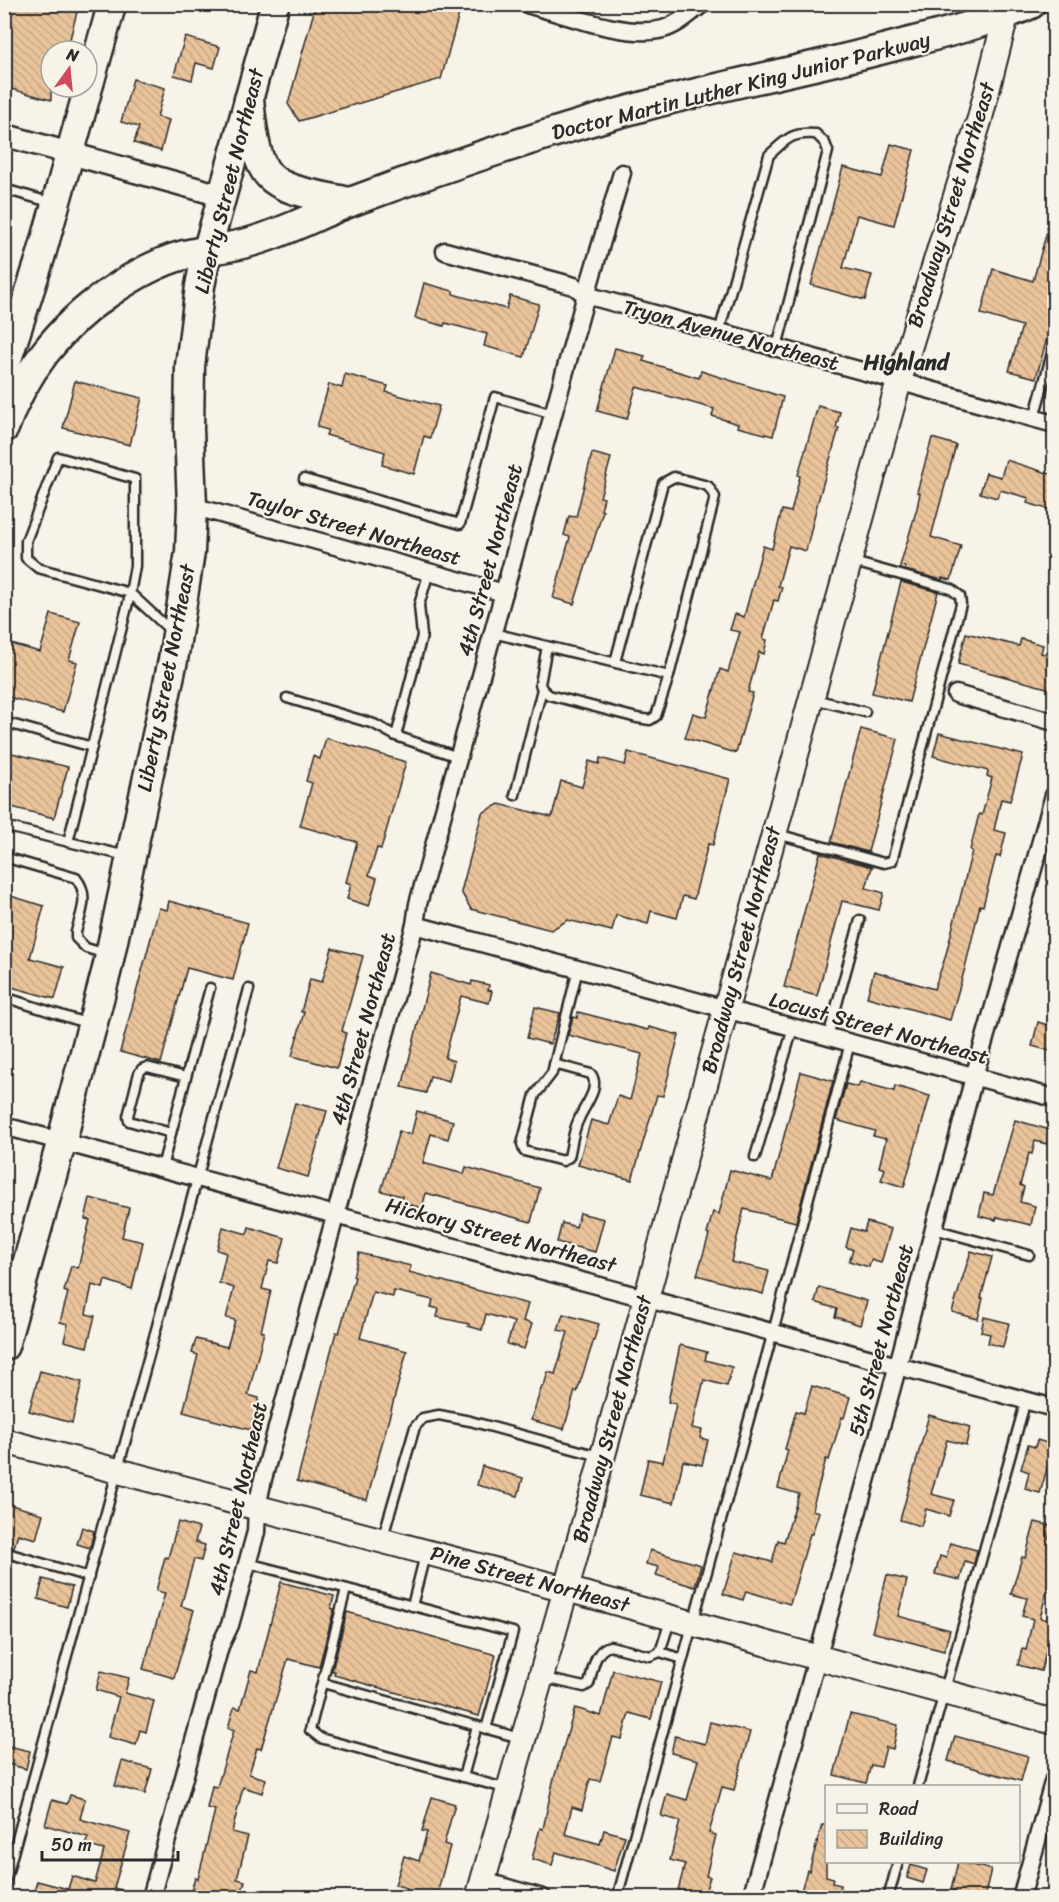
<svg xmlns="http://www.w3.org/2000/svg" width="1059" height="1902" font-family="Sriracha,sans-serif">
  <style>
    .building { fill: url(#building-back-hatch); stroke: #2b2b2b; stroke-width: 1.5 }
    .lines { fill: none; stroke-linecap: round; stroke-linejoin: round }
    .service-casing { stroke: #2b2b2b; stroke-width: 13 }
    .minor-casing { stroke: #2b2b2b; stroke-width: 21 }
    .tertiary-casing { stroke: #2b2b2b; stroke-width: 26 }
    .secondary-casing { stroke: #2b2b2b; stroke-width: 28 }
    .primary-casing { stroke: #2b2b2b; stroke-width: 32 }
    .trunk-casing { stroke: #2b2b2b; stroke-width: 33 }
    .service { stroke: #f7f3e8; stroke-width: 8 }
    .minor { stroke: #f7f3e8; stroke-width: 16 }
    .tertiary { stroke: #f7f3e8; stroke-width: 21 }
    .secondary { stroke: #f7f3e8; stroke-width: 24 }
    .primary { stroke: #f7f3e8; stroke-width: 27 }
    .trunk { stroke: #f7f3e8; stroke-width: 28 }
    .labels { text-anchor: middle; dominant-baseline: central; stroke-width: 4.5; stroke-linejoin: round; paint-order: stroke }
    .street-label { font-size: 21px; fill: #2b2b2b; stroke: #f7f3e8 }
    .neighbourhood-label { font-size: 22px; font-weight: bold; fill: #2b2b2b; stroke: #f7f3e8 }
  </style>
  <defs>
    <pattern id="building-back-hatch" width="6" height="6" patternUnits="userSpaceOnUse" patternTransform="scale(1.5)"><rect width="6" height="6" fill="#eac39a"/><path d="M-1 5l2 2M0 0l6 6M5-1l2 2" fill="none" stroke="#c9a885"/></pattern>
  </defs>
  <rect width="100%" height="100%" fill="#f7f3e8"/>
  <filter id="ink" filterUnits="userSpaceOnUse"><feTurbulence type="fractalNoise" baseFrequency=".0167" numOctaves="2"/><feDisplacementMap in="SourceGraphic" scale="12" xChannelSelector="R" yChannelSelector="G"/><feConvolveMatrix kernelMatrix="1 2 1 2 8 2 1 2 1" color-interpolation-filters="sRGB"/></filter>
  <g filter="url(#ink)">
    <!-- building -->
    <g class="building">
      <polygon points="4,4 79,4 67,51 51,51 51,100 4,87"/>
      <polygon points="316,4 424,4 459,14 441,79 299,121 288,104"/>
      <polygon points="185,37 220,47 214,68 196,63 192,80 174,75"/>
      <polygon points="133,79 165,88 157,117 169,120 161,151 134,143 139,127 121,122"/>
      <polygon points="891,144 914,150 894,225 857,215 843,268 872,275 865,300 811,285 843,167 882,177"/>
      <polygon points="1050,221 1054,221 1054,313 1036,378 1009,371 1022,326 981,314 993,269 1033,281"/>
      <polygon points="424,283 453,291 453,294 506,309 510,296 539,304 524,357 484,346 487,334 445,323 444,326 415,318"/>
      <polygon points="615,348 645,356 643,361 699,378 701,371 783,397 773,436 737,427 738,424 712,416 714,409 636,387 627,419 597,411"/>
      <polygon points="345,374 388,386 386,392 439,406 430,438 424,436 414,474 382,465 385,452 326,435 328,430 317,427 329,384 342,388"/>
      <polygon points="75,381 142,398 130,445 63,428"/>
      <polygon points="818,406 840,412 836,428 839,428 817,505 806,551 789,546 778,586 782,587 778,601 774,600 763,639 767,640 764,654 759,652 748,692 753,693 736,753 685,738 693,713 706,717 720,669 728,672 740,632 730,630 735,614 744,617 763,546 772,549 782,510 791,512 800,476 798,475"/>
      <polygon points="932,438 956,445 931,537 961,546 951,580 942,578 942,580 905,570 905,567 900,566 917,508 920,493 917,492"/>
      <polygon points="592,453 611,458 600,497 604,498 601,510 603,511 574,604 553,598 570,537 564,535 569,516 576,517"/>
      <polygon points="1006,460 1054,475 1054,511 1027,503 1029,498 1000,490 997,498 980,493 986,473 1001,477"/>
      <polygon points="901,582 938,592 909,702 872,693"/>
      <polygon points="51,614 80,622 69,660 77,662 63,712 4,696 4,642 40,652"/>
      <polygon points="966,633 1019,646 1021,639 1043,645 1041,653 1054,656 1054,690 958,664"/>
      <polygon points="861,729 898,739 868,852 831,842"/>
      <polygon points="939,733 1023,755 1010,801 1001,799 994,830 1006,833 1000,857 996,856 983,906 980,905 965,968 950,1020 867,997 874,971 934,989 945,958 972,851 970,850 979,814 982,815 992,778 987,776 988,771 933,756"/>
      <polygon points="326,738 406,762 381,849 377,848 369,875 377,878 369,906 347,899 351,884 346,882 357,842 300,826 312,783 306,781 313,756 320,759"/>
      <polygon points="4,751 68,767 54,818 4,805"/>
      <polygon points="628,752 730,779 713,845 708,844 694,899 683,896 677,918 651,911 648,924 616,915 612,931 568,920 551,930 471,909 461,892 482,813 499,804 552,817 561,781 582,787 589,761 599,764 600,758 625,765"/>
      <polygon points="820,853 872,867 866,888 884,893 879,910 842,901 817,996 784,987"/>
      <polygon points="4,894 44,906 30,958 64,967 55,999 4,985"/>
      <polygon points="169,901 248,923 233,980 187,968 161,1063 120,1052 159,908 167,910"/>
      <polygon points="332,948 363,956 342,1031 346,1033 337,1068 292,1056 304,1012 301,1012 310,979 322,982"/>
      <polygon points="431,973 471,985 472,981 489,985 488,990 492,991 489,1003 461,996 445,1058 454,1061 449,1081 430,1076 426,1093 402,1087"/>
      <polygon points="535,1007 560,1013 550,1044 527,1038"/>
      <polygon points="578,1012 648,1030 649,1027 679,1035 663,1096 657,1095 632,1180 578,1165 591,1120 609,1125 618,1096 630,1100 642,1054 568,1035 573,1017 577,1018"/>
      <polygon points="1038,1022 1054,1027 1054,1052 1032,1046"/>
      <polygon points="801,1072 833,1081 796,1222 744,1209 731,1262 769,1271 763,1294 697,1275 709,1235 707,1234 713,1212 719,1214 730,1170 772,1181"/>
      <polygon points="860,1082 894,1091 895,1086 930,1096 904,1187 881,1180 885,1169 879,1167 886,1139 873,1136 875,1131 836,1120 846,1084 858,1087"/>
      <polygon points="295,1103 327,1111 308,1177 276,1168"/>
      <polygon points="417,1111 453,1121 448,1139 431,1134 423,1163 464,1174 466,1167 540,1188 531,1222 426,1193 422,1208 400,1202 402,1196 381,1191 399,1131 411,1135"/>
      <polygon points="1015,1120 1050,1130 1047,1144 1035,1141 1032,1154 1029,1153 1020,1185 1024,1187 1020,1202 1035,1206 1031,1225 997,1217 996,1220 979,1216 984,1193 993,1195"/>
      <polygon points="90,1198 129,1208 122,1237 143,1242 132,1289 105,1280 103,1288 92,1285 86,1314 95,1316 87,1347 64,1341 68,1324 60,1322 68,1293 64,1291 71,1266 78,1268 90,1220 85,1219"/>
      <polygon points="580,1213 604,1219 595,1252 557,1242 562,1223 576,1227"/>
      <polygon points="867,1222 891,1229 881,1263 871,1260 869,1267 849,1261 853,1250 846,1247 851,1228 864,1232"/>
      <polygon points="223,1227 247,1234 249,1227 285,1238 278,1263 269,1261 262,1289 271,1291 261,1331 264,1332 248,1395 259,1398 251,1430 183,1412 198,1355 192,1353 196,1339 227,1347 235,1320 226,1318 234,1288 219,1283 226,1253 217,1250"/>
      <polygon points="971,1251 992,1257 981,1298 983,1298 978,1319 952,1312"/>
      <polygon points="359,1253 411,1266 409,1272 528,1304 523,1321 532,1324 524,1349 507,1344 514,1322 486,1314 482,1330 468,1326 469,1324 437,1317 439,1309 431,1307 433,1300 394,1291 393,1297 373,1292 360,1338 407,1351 367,1500 297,1481 336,1332 339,1333 355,1277 353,1276"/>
      <polygon points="819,1287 867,1301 860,1325 835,1317 837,1309 815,1302"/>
      <polygon points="563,1314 599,1324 577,1392 575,1391 564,1429 531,1420 542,1386 544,1386 548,1372 555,1374 568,1332 558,1330"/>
      <polygon points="984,1317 1009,1323 1003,1347 988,1343 990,1334 981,1332"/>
      <polygon points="680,1345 707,1352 705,1360 732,1367 727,1386 704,1380 692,1428 702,1430 700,1438 708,1440 702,1465 683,1461 674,1503 640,1495 648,1459 663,1462 676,1404 668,1402"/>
      <polygon points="40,1371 82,1382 72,1423 29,1411"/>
      <polygon points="812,1386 850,1397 844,1418 842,1417 829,1460 826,1459 812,1510 819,1512 812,1534 810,1534 790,1604 746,1591 743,1600 723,1594 736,1552 772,1562 778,1540 784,1542 799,1494 778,1488 788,1450 785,1449 796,1411 804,1413"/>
      <polygon points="929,1415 970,1427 966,1445 947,1440 931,1494 954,1500 949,1516 926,1509 921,1526 900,1520"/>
      <polygon points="1037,1440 1054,1445 1040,1493 1025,1489 1029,1472 1021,1469 1028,1445 1035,1447"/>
      <polygon points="482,1466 523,1478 518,1496 477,1485"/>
      <polygon points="4,1503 43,1514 36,1539 18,1534 14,1548 4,1546"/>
      <polygon points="178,1522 199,1528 195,1542 205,1545 201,1561 194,1559 181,1606 194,1610 174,1678 143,1669 165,1593 156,1591 165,1557 168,1558"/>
      <polygon points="1035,1522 1052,1526 1049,1538 1054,1539 1054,1593 1047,1590 1040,1618 1054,1621 1041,1671 1018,1665 1022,1649 1026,1650 1033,1619 1022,1616 1027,1598 1011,1594 1022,1557 1025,1558"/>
      <polygon points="82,1527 94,1531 90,1548 77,1544"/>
      <polygon points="950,1543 977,1550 974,1564 965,1561 960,1580 935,1574 940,1556 946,1558"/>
      <polygon points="650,1550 701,1565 695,1587 656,1575 659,1567 646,1564"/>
      <polygon points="887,1575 907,1580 898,1616 950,1630 944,1651 872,1632"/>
      <polygon points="43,1579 72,1587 67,1607 38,1599"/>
      <polygon points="281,1582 334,1596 331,1608 334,1609 319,1667 288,1659 261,1749 257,1748 249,1774 266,1779 262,1793 243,1787 232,1832 248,1836 237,1879 245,1881 240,1898 189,1898 195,1878 198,1879 215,1810 207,1808 212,1786 217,1787 234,1730 228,1728 234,1707 240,1709 251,1670 258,1672"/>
      <polygon points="347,1612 496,1655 479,1716 334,1675 335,1671 332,1671"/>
      <polygon points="613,1670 661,1682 651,1719 629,1713 622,1739 613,1737 600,1781 590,1779 582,1810 572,1807 565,1834 600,1844 604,1830 625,1836 614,1871 556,1852 552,1865 532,1859 540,1828 543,1829 553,1782 575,1708 601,1716"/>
      <polygon points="101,1671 129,1678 125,1693 154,1701 146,1732 140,1730 136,1745 108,1737 119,1697 96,1690"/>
      <polygon points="850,1714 898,1725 893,1749 886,1747 881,1767 871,1765 866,1783 834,1775"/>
      <polygon points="710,1722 750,1732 734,1790 722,1787 709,1833 716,1835 706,1876 710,1877 703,1898 678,1890 685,1864 670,1860 680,1821 661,1816 667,1794 687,1800 698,1760 671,1753 675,1736 705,1744"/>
      <polygon points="955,1736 1028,1756 1021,1781 948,1761"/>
      <polygon points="4,1745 30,1751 26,1769 4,1763"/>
      <polygon points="122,1761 152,1769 145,1794 115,1786"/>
      <polygon points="70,1795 85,1799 80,1819 130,1833 114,1888 132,1893 132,1898 32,1898 37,1881 68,1889 72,1876 95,1883 104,1850 85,1845 88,1837 45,1825 52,1800 67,1804"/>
      <polygon points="432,1797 455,1804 444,1844 450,1846 436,1898 404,1898 407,1888 395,1885 404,1856 419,1861 427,1832 422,1831"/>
      <polygon points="822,1825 826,1825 826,1876 833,1878 832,1883 841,1885 837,1898 822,1898 801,1891 807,1870 809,1871"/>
      <polygon points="958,1862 991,1869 984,1898 954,1898 956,1891 951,1890"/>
      <polygon points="911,1865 927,1870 923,1883 907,1878"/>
    </g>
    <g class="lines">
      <defs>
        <g id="service">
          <polyline points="4,189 53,203"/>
          <path d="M719 332 769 155C787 139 791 132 816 134L825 143 828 151 777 347"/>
          <polyline points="1034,418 1054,346"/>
          <polyline points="304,479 460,524 495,397 553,414"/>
          <polyline points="429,572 419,605 422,636 396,736 458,757"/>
          <polyline points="493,633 669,676 656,716 650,720 637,718 549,695 542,689 540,684 547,646"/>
          <polyline points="615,662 663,483 674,477 708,486 715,497 669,676"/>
          <polyline points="287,698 374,724 396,736"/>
          <polyline points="814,699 865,712"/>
          <polyline points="4,722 92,747"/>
          <polyline points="515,795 542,689"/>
          <polyline points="4,826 126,856"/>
          <polyline points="777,834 884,863 892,861 961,604 960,596 951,589 850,561"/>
          <polyline points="68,842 129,599 135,566 135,479 58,457 26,541 26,558 38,568 130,593 171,631"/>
          <path d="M4 857 76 878C90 895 81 913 76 932V938L86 948 106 954"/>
          <polyline points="4,997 89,1024"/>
          <polyline points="828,1037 860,920"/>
          <path d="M554 1064 591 1074C601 1088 584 1106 579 1119 573 1130 572 1145 569 1157L563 1161 524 1151 522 1144 535 1095 552 1073 578 969"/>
          <polyline points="171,1133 129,1121 128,1116 139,1073 142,1069 147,1067 186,1077"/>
          <polyline points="755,1157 793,1028"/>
          <polyline points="162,1167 210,988"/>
          <polyline points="934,1229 1029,1255"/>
          <polyline points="382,1540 415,1427 423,1418 439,1415 470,1421 599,1456"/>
          <polyline points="4,1552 89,1577"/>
          <polyline points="248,1563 513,1632 486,1729"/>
          <polyline points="346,1589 310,1730 320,1738 508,1789"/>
          <polyline points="412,1606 425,1555"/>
          <polyline points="660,1652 683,1659"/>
          <path d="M544 1678 584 1687 589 1684C593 1670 594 1650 610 1646L650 1656 660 1652 670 1621"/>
          <polyline points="323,1683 520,1738"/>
          <polyline points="463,1777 477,1726"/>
          <polyline points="918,1786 1026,1400"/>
          <polyline points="4,1886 249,989"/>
          <polyline points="617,1898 773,1332 850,1043"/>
          <polyline points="888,1898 898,1862"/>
        </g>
        <g id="minor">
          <path d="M527 4C564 14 627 39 663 29 678 25 690 13 702 4"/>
          <polyline points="445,251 574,286 586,295 1054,424"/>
          <polyline points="192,506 504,593"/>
          <polyline points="956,694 1054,722"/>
          <polyline points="415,925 1054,1098"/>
          <polyline points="4,1126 1054,1408"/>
          <polyline points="483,1881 543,1898"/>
          <polyline points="151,1898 220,1646 230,1625 256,1532 257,1507 263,1479 415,925 418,904 586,295 622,173"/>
          <polyline points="751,1898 898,1365 974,1077 1054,795"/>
          <polyline points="1021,1898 1054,1779"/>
        </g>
        <polyline id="tertiary" points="4,135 223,196"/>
        <g id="secondary">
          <polyline points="4,1441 566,1589 1054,1722"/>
          <polyline points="478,1898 566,1589 899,381 980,118 1009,4"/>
        </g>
        <g id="primary">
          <polyline points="207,251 275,4"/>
          <polyline points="4,370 41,256 112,4"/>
        </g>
        <g id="trunk">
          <path d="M249 99C258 189 266 185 350 202"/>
          <path d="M4 428C23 374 60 326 107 294 130 278 157 262 184 255 208 249 234 248 257 240 290 230 321 213 353 201 450 165 548 132 648 105 735 82 823 66 910 42 951 32 992 21 1031 4"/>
          <polyline points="4,1346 62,1140 107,969 173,660 190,552 192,506 189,429 190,366 200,286 207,251"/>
        </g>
      </defs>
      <!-- service casing -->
      <use href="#service" class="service-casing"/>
      <!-- minor casing -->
      <use href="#minor" class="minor-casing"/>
      <!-- tertiary casing -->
      <use href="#tertiary" class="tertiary-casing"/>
      <!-- secondary casing -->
      <use href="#secondary" class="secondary-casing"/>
      <!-- primary casing -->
      <use href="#primary" class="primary-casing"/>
      <!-- trunk casing -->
      <use href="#trunk" class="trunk-casing"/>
      <!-- service -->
      <use href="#service" class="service"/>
      <!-- minor -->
      <use href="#minor" class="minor"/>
      <!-- tertiary -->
      <use href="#tertiary" class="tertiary"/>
      <!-- secondary -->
      <use href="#secondary" class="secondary"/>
      <!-- primary -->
      <use href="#primary" class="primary"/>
      <!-- trunk -->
      <use href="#trunk" class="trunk"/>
    </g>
  </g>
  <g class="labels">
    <!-- street labels -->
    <g class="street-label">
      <text transform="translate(741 86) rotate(-14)">Doctor Martin Luther King Junior Parkway</text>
      <text transform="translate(229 181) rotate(-76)">Liberty Street Northeast</text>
      <text transform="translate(951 205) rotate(-73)">Broadway Street Northeast</text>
      <text transform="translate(731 335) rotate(15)">Tryon Avenue Northeast</text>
      <text transform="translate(354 528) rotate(16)">Taylor Street Northeast</text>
      <text transform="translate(490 560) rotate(-75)">4th Street Northeast</text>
      <text transform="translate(166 678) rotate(-79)">Liberty Street Northeast</text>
      <text transform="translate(741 950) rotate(-75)">Broadway Street Northeast</text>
      <text transform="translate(879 1028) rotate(15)">Locust Street Northeast</text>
      <text transform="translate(363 1029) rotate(-75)">4th Street Northeast</text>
      <text transform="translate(501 1235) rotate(15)">Hickory Street Northeast</text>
      <text transform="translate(881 1340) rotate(-75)">5th Street Northeast</text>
      <text transform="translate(612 1419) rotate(-75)">Broadway Street Northeast</text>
      <text transform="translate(238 1499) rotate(-77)">4th Street Northeast</text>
      <text transform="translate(530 1579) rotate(15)">Pine Street Northeast</text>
    </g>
    <!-- neighbourhood labels -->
    <g class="neighbourhood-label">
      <text x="906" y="362">Highland</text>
    </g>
  </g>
  <!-- margin -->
  <rect width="1059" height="1902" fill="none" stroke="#f7f3e8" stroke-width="24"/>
  <rect x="12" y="12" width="1035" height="1878" fill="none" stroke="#2b2b2b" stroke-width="2" filter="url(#ink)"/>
  <!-- legend -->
  <rect x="825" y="1785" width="195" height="78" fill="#f7f3e8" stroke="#a5a39c" stroke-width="1.5"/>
  <rect x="837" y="1804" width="30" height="9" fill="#f7f3e8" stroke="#a5a39c" stroke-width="1.5"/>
  <text x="879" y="1815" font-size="18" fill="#2b2b2b">Road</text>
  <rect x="837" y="1830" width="30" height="18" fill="url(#building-back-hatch)" stroke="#a5a39c" stroke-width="1.5"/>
  <text x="879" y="1845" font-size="18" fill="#2b2b2b">Building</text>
  <!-- north arrow -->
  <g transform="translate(69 69) rotate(15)"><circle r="28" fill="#f7f3e8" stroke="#a5a39c" stroke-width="1.5"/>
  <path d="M0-4.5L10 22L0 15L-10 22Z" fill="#d1495b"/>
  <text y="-9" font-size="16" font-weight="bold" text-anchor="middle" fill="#2b2b2b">N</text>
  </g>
  <!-- scale -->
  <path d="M42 1851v9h136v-9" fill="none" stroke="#2b2b2b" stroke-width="3"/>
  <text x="51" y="1851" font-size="18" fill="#2b2b2b" stroke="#f7f3e8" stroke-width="4.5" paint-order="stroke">50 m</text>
</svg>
